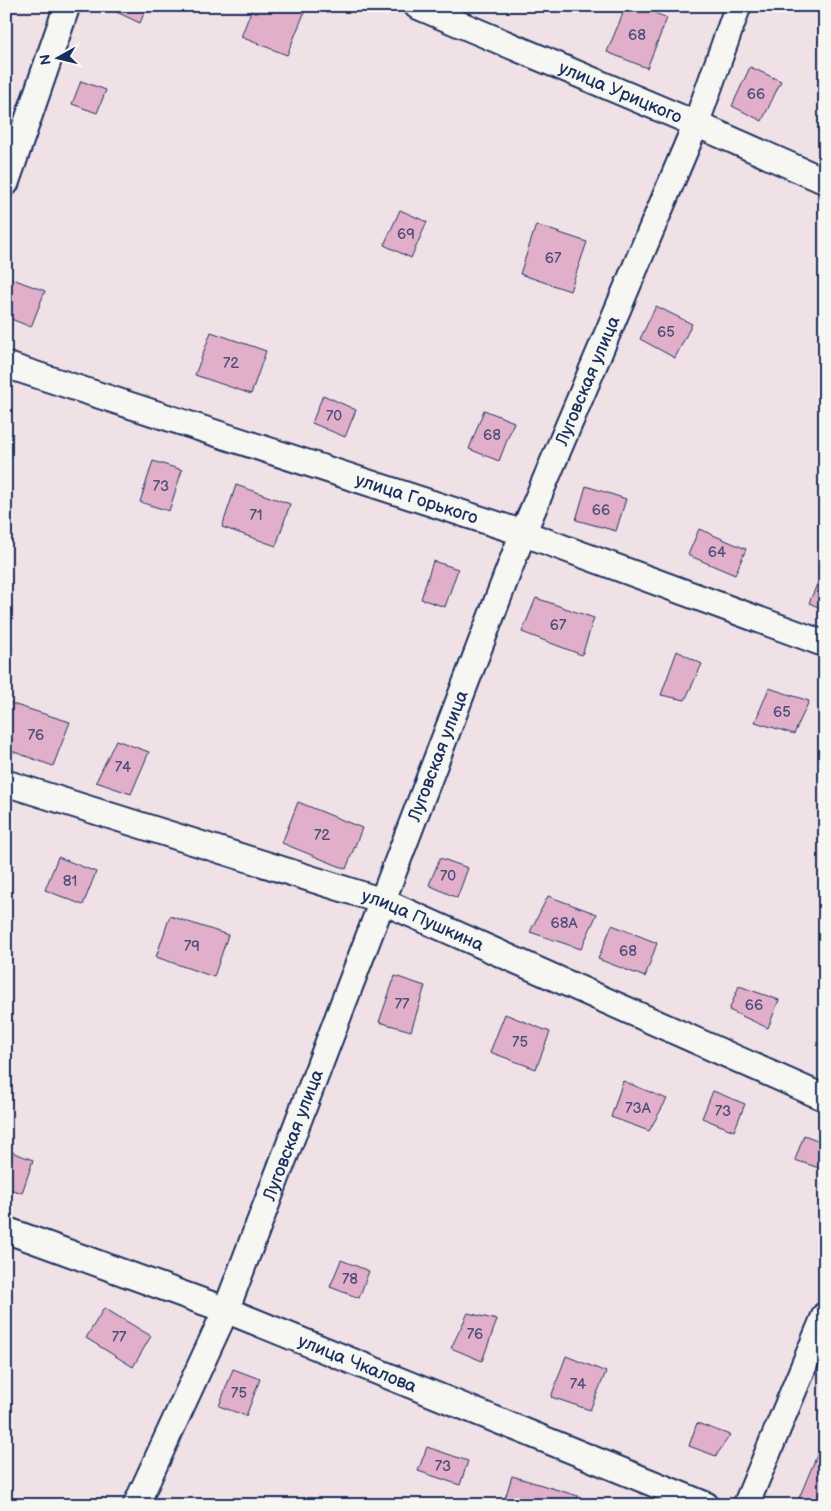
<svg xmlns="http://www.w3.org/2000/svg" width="831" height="1511" font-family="'Balsamiq Sans',sans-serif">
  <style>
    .building { fill: #e2afcb; stroke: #1b2f5e }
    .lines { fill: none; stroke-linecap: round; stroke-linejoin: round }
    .minor-casing { stroke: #1b2f5e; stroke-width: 29 }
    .minor { stroke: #f6f6f2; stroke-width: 25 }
    .labels { text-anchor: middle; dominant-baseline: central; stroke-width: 5; stroke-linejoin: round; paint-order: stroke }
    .number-label { font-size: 15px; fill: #4d4f79 }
    .street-label { font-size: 18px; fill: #1b2f5e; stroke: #f6f6f2 }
  </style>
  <rect width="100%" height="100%" fill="#f0e1e6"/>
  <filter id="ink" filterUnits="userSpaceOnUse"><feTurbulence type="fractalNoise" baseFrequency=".02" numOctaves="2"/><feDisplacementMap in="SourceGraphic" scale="10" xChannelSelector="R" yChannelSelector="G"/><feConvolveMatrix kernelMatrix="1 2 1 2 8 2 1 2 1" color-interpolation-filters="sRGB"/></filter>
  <g filter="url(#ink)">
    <!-- building -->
    <g class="building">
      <polygon points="109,6 147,6 140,23 108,8"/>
      <polygon points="253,6 293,6 305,11 287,55 241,37"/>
      <polygon points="626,6 639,6 667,18 647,68 607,52"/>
      <polygon points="750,67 781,81 762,121 732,106"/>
      <polygon points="81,81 106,90 97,113 72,104"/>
      <polygon points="400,210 427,222 411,258 384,245"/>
      <polygon points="536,225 587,242 570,291 520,274"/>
      <polygon points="10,278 45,291 31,327 6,317 6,288"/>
      <polygon points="656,306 692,324 675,358 640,339"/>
      <polygon points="211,332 266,351 251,394 195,375"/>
      <polygon points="323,395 356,410 345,437 312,423"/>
      <polygon points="484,410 514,422 499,461 469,449"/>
      <polygon points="153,461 182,470 169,511 140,502"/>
      <polygon points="236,485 290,504 276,546 222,527"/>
      <polygon points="586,486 626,499 616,531 576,520"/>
      <polygon points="699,529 746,549 735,575 688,555"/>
      <polygon points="433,561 458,569 445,607 421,599"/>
      <polygon points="825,566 825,610 809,603"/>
      <polygon points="536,598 594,618 582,655 522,632"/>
      <polygon points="677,651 702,664 685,700 661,695"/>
      <polygon points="769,688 809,701 794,734 755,722"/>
      <polygon points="6,702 70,722 53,766 6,749"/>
      <polygon points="116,740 149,752 131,794 96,782"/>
      <polygon points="298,802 362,828 346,869 282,843"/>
      <polygon points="58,857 96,872 83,905 45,890"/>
      <polygon points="440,858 468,868 457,898 429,885"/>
      <polygon points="548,896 597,914 581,949 530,932"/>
      <polygon points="170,916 228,935 214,977 156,957"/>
      <polygon points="612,925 657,943 645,977 598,959"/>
      <polygon points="395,976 425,986 411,1031 379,1022"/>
      <polygon points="739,986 779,1000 768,1028 729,1010"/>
      <polygon points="505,1014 550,1032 536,1069 490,1052"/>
      <polygon points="623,1081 667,1099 649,1131 611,1117"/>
      <polygon points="713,1091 745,1104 734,1131 702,1118"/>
      <polygon points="804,1135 825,1143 825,1170 795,1160"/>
      <polygon points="6,1150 33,1160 22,1193 6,1188"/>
      <polygon points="341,1260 369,1271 359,1298 330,1287"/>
      <polygon points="104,1308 151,1336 133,1367 86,1338"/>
      <polygon points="468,1313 497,1320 482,1361 451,1348"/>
      <polygon points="566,1356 606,1372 590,1410 551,1397"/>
      <polygon points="233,1369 260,1379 246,1416 219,1406"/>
      <polygon points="697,1423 730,1435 716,1456 689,1446"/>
      <polygon points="427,1447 468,1461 460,1485 418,1471"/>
      <polygon points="820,1448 825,1450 825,1505 799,1498"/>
      <polygon points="512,1476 578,1496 575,1505 503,1505"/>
    </g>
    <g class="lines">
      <defs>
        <g id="minor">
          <path id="s1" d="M417 6 696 124 825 181"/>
          <polyline points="6,183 67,6"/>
          <path id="s2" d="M6 365 523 533 825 644"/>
          <path id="s3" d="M6 783 382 901 825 1098"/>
          <path id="s4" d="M6 1230 226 1310 706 1505"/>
          <path id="s5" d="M136 1505 226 1310 523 533 696 124 738 6"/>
          <polyline points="746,1505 825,1315"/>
        </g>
      </defs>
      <!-- minor casing -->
      <use href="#minor" class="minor-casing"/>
      <!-- minor -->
      <use href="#minor" class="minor"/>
    </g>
  </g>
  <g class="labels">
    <!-- number labels -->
    <g class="number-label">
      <text x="637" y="35">68</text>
      <text x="756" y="94">66</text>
      <text x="406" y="234">69</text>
      <text x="553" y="258">67</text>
      <text x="666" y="332">65</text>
      <text x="231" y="363">72</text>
      <text x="334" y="416">70</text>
      <text x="492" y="435">68</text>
      <text x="161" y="486">73</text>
      <text x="601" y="510">66</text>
      <text x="256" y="515">71</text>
      <text x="717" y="552">64</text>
      <text x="558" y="625">67</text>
      <text x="782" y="712">65</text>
      <text x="36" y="735">76</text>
      <text x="123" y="767">74</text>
      <text x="322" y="835">72</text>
      <text x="448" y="876">70</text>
      <text x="70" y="881">81</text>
      <text x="564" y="923">68А</text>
      <text x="192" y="946">79</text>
      <text x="628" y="951">68</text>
      <text x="402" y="1004">77</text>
      <text x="754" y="1005">66</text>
      <text x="520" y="1042">75</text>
      <text x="638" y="1108">73А</text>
      <text x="723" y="1111">73</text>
      <text x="350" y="1279">78</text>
      <text x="475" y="1334">76</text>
      <text x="119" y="1337">77</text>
      <text x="578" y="1384">74</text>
      <text x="239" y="1393">75</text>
      <text x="443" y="1466">73</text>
    </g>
    <!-- street labels -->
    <g class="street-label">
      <text stroke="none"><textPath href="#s1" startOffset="221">улица Урицкого</textPath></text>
      <text stroke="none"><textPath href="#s5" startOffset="1212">Луговская улица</textPath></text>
      <text stroke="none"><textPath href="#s2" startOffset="432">улица Горького</textPath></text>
      <text stroke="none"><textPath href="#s5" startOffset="808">Луговская улица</textPath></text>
      <text stroke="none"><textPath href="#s3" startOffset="439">улица Пушкина</textPath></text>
      <text stroke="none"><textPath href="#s5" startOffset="402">Луговская улица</textPath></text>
      <text stroke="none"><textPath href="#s4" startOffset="376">улица Чкалова</textPath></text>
    </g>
  </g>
  <!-- margin -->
  <rect width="831" height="1511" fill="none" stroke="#f6f6f2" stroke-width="25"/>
  <rect x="12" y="12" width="806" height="1486" fill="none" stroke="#1b2f5e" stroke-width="2" filter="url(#ink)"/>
  <!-- north arrow -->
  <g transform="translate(58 58) rotate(262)" stroke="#f6f6f2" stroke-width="4" paint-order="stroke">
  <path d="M0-4L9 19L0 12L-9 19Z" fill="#1b2f5e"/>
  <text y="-8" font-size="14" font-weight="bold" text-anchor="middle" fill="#1b2f5e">N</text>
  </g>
</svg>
